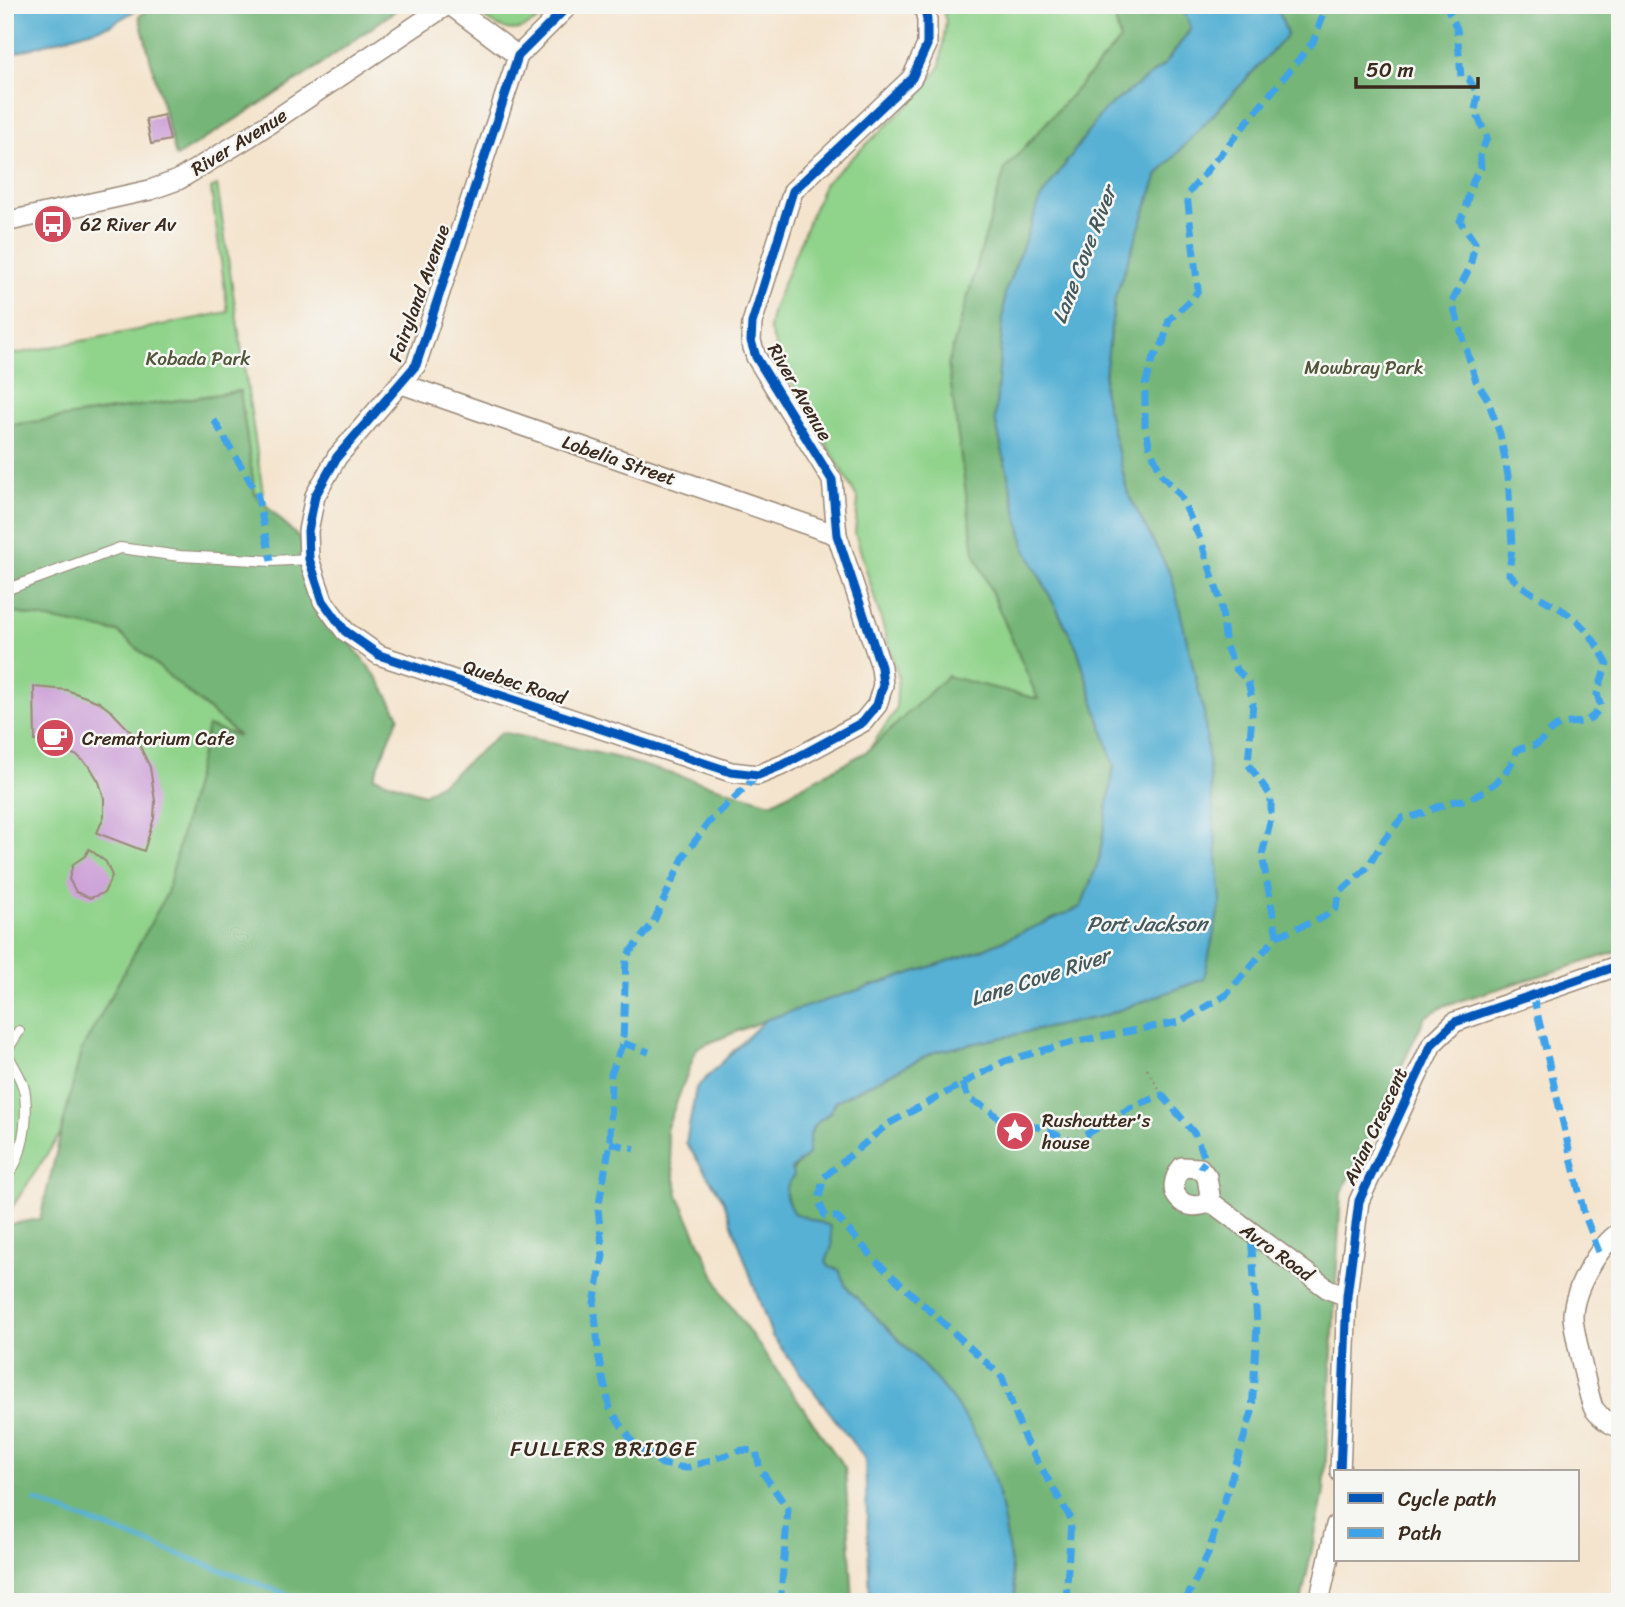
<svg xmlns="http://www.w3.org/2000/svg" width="1625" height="1607" font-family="Sriracha,sans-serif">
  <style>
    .green { fill: #90d38b; stroke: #667e54; stroke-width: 2 }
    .forest { fill: #74b577; stroke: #58704a; stroke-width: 2 }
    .water { fill: #56b1d4; stroke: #486e79; stroke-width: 2 }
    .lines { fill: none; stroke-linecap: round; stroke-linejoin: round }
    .stream { stroke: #56b1d4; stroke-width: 5 }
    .building { fill: #cea3d8 }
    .service-casing { stroke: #988776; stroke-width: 12 }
    .minor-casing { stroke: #988776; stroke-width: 22 }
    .path { stroke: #988776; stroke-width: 2.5; stroke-dasharray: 2 5; stroke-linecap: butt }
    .service { stroke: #fff; stroke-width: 10 }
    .minor { stroke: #fff; stroke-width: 19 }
    .quiet { stroke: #3fa3ea; stroke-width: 7; stroke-dasharray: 14 7; stroke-linecap: butt }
    .cycleway-casing { stroke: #f6f6f2; stroke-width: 13 }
    .cycleway { stroke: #0057b8; stroke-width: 9 }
    .labels { text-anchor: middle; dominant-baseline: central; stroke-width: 5; stroke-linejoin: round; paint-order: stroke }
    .street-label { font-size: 19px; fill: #3b2a1e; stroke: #f6f6f2 }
    .poi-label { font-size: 19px; fill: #3b2a1e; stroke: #f6f6f2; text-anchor: start }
    .park-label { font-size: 19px; fill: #505439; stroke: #f6f6f2 }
    .water-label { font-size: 21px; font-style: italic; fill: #44595e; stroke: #f6f6f2 }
    .neighbourhood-label { font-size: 21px; letter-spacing: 2px; fill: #3b2a1e; stroke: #f6f6f2 }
  </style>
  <rect width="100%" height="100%" fill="#f6f6f2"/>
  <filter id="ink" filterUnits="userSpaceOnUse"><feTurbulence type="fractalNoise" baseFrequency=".0143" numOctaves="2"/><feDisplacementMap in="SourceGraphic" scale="14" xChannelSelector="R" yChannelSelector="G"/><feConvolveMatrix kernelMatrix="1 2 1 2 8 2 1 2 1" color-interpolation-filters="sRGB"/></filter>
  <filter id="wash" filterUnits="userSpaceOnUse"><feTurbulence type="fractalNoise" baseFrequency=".00686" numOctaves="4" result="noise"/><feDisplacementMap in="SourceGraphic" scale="28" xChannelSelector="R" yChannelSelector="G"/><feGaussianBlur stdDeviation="1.57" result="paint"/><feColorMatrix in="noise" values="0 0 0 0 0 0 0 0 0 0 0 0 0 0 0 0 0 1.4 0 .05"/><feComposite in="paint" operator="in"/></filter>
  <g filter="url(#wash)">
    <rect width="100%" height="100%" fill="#f4e4cd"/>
    <!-- green -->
    <g class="green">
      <path d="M472 5H558C532 23 518 42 488 20 482 16 476 13 472 5Z"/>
      <polygon points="941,5 1182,5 1005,294 995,419 1025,548 1114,766 868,751 896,710 898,676 855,533 858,499 784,370 769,328 773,308 824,184 919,95 940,67 946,21"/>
      <polygon points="217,185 263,493 255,494 240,391 5,426 5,356 228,312 211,189"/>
      <polygon points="5,611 118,632 241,738 78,1107 5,1218"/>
    </g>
    <!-- forest -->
    <g class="forest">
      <polygon points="157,5 403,5 309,73 176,157 139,16"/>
      <polygon points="1112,5 1182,5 1191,28 1165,64 1103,111 1041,198 1005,294 995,419 1025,548 1077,648 1114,766 1099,860 1081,907 974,953 765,1020 697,1048 666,1130 678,1195 723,1294 845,1468 853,1602 5,1602 5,1225 40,1219 81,1051 167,893 208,726 239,736 118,632 5,611 5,426 240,391 255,494 300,539 325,611 379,680 399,716 374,777 424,794 450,777 502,732 615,757 771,803 868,751 947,676 1038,699 974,552 948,364 1005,169 1120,40"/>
      <path d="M1277 5H1620V951L1446 1005 1425 1017 1341 1193 1324 1492 1301 1602H1017C1009 1560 1005 1510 991 1470 966 1396 898 1342 846 1287L839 1270 829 1267 826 1262 832 1246 829 1226 793 1213C779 1186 785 1174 808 1155 810 1109 823 1131 836 1101L934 1052 1103 1016 1204 979 1172 577 1128 494 1103 391 1115 297 1158 174 1287 35Z"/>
    </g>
    <!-- water -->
    <g class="water">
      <polygon points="5,5 145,5 110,25 5,56"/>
      <path d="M1182 5H1277L1287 35 1158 174 1115 297 1103 390 1128 494 1172 577 1204 713 1221 900 1204 979 1103 1016 934 1052 836 1101C823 1131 810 1109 808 1155L791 1169 794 1176C781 1190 785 1198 793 1213L830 1226 832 1246 826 1262 829 1267 839 1270 846 1287C898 1342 966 1396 991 1470 1005 1510 1009 1560 1017 1602H870L865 1459 772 1336 723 1199 686 1143 696 1088 765 1020 974 953 1081 907 1099 860 1114 766 1077 648 1025 548 995 419 1005 293 1041 198 1103 111 1165 64 1191 29Z"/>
    </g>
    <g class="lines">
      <!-- stream -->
      <polyline class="stream" points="35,1501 308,1602"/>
    </g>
    <g id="blocks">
      <!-- building -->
      <g class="building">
        <polygon points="164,115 170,140 151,144 146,119"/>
        <polygon points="34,687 67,690 99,702 112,712 135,736 150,767 155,801 154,818 144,851 97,833 104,816 104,798 99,782 90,767 78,756 62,750 64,741 35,741"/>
        <polygon points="89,849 106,862 112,876 104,893 90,898 76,892 69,879 73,864 85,856"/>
      </g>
    </g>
  </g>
  <g filter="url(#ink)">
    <use href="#blocks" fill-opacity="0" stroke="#988776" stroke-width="2"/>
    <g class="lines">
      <defs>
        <g id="service">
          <polyline points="5,590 120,548 180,556 271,561 309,559"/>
          <polyline points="5,1053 19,1031"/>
          <path d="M5 1179C23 1158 28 1122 25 1094 23 1080 14 1067 7 1054"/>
        </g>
        <g id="minor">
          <polyline points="450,5 518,56"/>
          <polyline points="569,5 518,56 416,365 337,457 315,496 308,531 309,559 323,601 345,631 379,655 731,772 758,775 785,764 863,722 877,705 883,685 881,667 837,535 832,480 756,357 751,341 752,323 793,191 912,78 927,45 927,20 924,5"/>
          <polyline points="5,222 150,190 178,180 249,137 447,5"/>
          <polyline points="402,384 837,535"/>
          <path d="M1211 1202 1207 1177 1200 1168 1182 1167C1162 1192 1183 1215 1211 1202L1328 1289 1347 1296"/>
          <path d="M1620 1232C1599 1245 1574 1289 1573 1315 1572 1323 1590 1404 1594 1409 1601 1418 1609 1425 1620 1427"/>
          <polyline points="1340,1472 1347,1296 1359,1201 1432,1044 1455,1022 1620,965"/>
          <polyline points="1319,1602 1336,1525"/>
        </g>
      </defs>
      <!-- service casing -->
      <use href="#service" class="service-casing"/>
      <!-- minor casing -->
      <use href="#minor" class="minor-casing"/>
      <!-- path -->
      <g class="path">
        <polyline points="1147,1069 1162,1095"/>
        <polyline points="1154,1602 1158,1602"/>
      </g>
      <!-- service -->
      <use href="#service" class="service"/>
      <!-- minor -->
      <use href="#minor" class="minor"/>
      <!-- quiet -->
      <g class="quiet">
        <polyline points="214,420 257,493 271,561"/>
        <polyline points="758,775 709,822 684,856 653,923 626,957 623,1043 611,1074 610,1143 598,1209 603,1256 594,1303 599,1359 610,1409 634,1444 662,1464 686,1468 742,1450 756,1451 760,1469 788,1509 781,1594 775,1602"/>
        <path d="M1277 936 1322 918 1336 908 1340 892 1368 867 1385 838 1402 818C1421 817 1432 808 1449 803 1456 800 1464 801 1471 798 1490 790 1512 771 1516 751 1523 746 1530 748 1537 744 1546 738 1550 727 1563 724 1584 720 1584 728 1601 707L1597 694 1607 663C1598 647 1589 630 1573 618 1550 599 1531 598 1509 574L1512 546 1508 476 1500 434 1487 398 1476 381 1452 302 1470 267 1475 243 1460 221C1470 200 1467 186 1481 168L1480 155 1487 138 1475 110 1478 94 1469 79 1461 77 1457 29 1446 5"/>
        <polyline points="1533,995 1584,1213 1599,1252"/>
        <polyline points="623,1043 649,1052"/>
        <polyline points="962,1083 969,1099 987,1108 1004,1123 1038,1127 1074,1142 1130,1108 1162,1095 1194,1133 1206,1160 1200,1168"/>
        <polyline points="610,1143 635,1149"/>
        <polyline points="1066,1602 1071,1519 1025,1440 1002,1377 878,1263 837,1217 825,1216 819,1201 823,1178 888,1124 1005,1061 1073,1042 1179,1022 1226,995 1277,936 1262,855 1271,818 1271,796 1248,764 1253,703 1248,681 1236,669 1226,647 1221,603 1201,541 1180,495 1162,475 1150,448 1145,426 1145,385 1153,359 1163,343 1169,320 1193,298 1198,290 1187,195 1313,42 1324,13 1323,5"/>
        <polyline points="1185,1602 1208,1554 1252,1412 1257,1324 1251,1233"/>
      </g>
      <defs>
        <g id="cycleway">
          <polyline points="569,5 518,56 416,365 337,457 315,496 308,531 309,559 323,601 345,631 379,655 731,772 758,775 785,764 863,722 877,705 883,685 881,667 837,535 832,480 756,357 751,341 752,323 793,191 912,78 927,45 927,20 924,5"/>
          <polyline points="1340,1472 1347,1296 1359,1201 1432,1044 1455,1022 1620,965"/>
        </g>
      </defs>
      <!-- cycleway casing -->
      <use href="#cycleway" class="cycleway-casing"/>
      <!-- cycleway -->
      <use href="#cycleway" class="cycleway"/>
    </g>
  </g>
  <!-- icons -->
  <defs>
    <symbol id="bus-disc" viewBox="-11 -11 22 22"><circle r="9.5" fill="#d1495b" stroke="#f6f6f2"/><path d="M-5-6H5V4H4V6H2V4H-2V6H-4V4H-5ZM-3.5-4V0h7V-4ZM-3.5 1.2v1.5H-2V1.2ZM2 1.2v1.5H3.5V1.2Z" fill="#fff"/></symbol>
    <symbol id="cafe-disc" viewBox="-11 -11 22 22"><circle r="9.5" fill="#d1495b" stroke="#f6f6f2"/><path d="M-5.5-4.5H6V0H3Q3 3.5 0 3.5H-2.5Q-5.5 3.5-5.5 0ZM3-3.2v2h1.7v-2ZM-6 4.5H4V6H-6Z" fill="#fff"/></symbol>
    <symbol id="sight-disc" viewBox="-11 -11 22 22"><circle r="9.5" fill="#d1495b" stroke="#f6f6f2"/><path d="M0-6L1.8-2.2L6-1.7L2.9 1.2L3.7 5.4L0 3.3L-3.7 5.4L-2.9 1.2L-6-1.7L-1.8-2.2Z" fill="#fff"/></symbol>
  </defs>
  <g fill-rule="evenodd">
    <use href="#bus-disc" x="31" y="202" width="44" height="44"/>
    <use href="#cafe-disc" x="33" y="716" width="44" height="44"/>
    <use href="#sight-disc" x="993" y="1109" width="44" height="44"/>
  </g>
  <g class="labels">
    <!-- street labels -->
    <g class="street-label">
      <text transform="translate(239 142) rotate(-32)">River Avenue</text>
      <text transform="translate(419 293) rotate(-70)">Fairyland Avenue</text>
      <text transform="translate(800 392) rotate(60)">River Avenue</text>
      <text transform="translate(619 460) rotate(19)">Lobelia Street</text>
      <text transform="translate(515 682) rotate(18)">Quebec Road</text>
      <text transform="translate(1375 1126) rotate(-65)">Avian Crescent</text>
      <text transform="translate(1277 1252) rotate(36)">Avro Road</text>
    </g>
    <!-- poi labels -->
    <g class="poi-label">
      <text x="80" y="224">62 River Av</text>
      <text x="82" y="738">Crematorium Cafe</text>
      <text x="1042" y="1120">Rushcutter's<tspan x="1042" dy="22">house</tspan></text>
    </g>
    <!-- park labels -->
    <g class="park-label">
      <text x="198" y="358">Kobada Park</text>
      <text x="1364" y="367">Mowbray Park</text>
    </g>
    <!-- water labels -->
    <g class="water-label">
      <text transform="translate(1084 255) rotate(-69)">Lane Cove River</text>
      <text x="1147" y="924">Port Jackson</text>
      <text transform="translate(1040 977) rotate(-18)">Lane Cove River</text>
    </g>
    <!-- neighbourhood labels -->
    <g class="neighbourhood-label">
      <text x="604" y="1449">FULLERS BRIDGE</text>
    </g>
  </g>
  <!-- margin -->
  <rect width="1625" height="1607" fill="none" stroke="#f6f6f2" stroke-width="28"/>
  <!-- legend -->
  <rect x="1334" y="1470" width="245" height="91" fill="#f6f6f2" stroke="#aba49d" stroke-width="2"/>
  <rect x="1348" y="1493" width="35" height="10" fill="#0057b8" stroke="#aba49d" stroke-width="2"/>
  <text x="1398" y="1506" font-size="21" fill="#3b2a1e">Cycle path</text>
  <rect x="1348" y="1528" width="35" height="10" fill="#3fa3ea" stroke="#aba49d" stroke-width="2"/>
  <text x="1398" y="1540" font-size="21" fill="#3b2a1e">Path</text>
  <!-- scale -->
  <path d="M1356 77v10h122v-10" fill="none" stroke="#3b2a1e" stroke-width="3.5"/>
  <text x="1366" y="77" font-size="21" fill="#3b2a1e" stroke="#f6f6f2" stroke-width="5" paint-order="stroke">50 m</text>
</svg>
